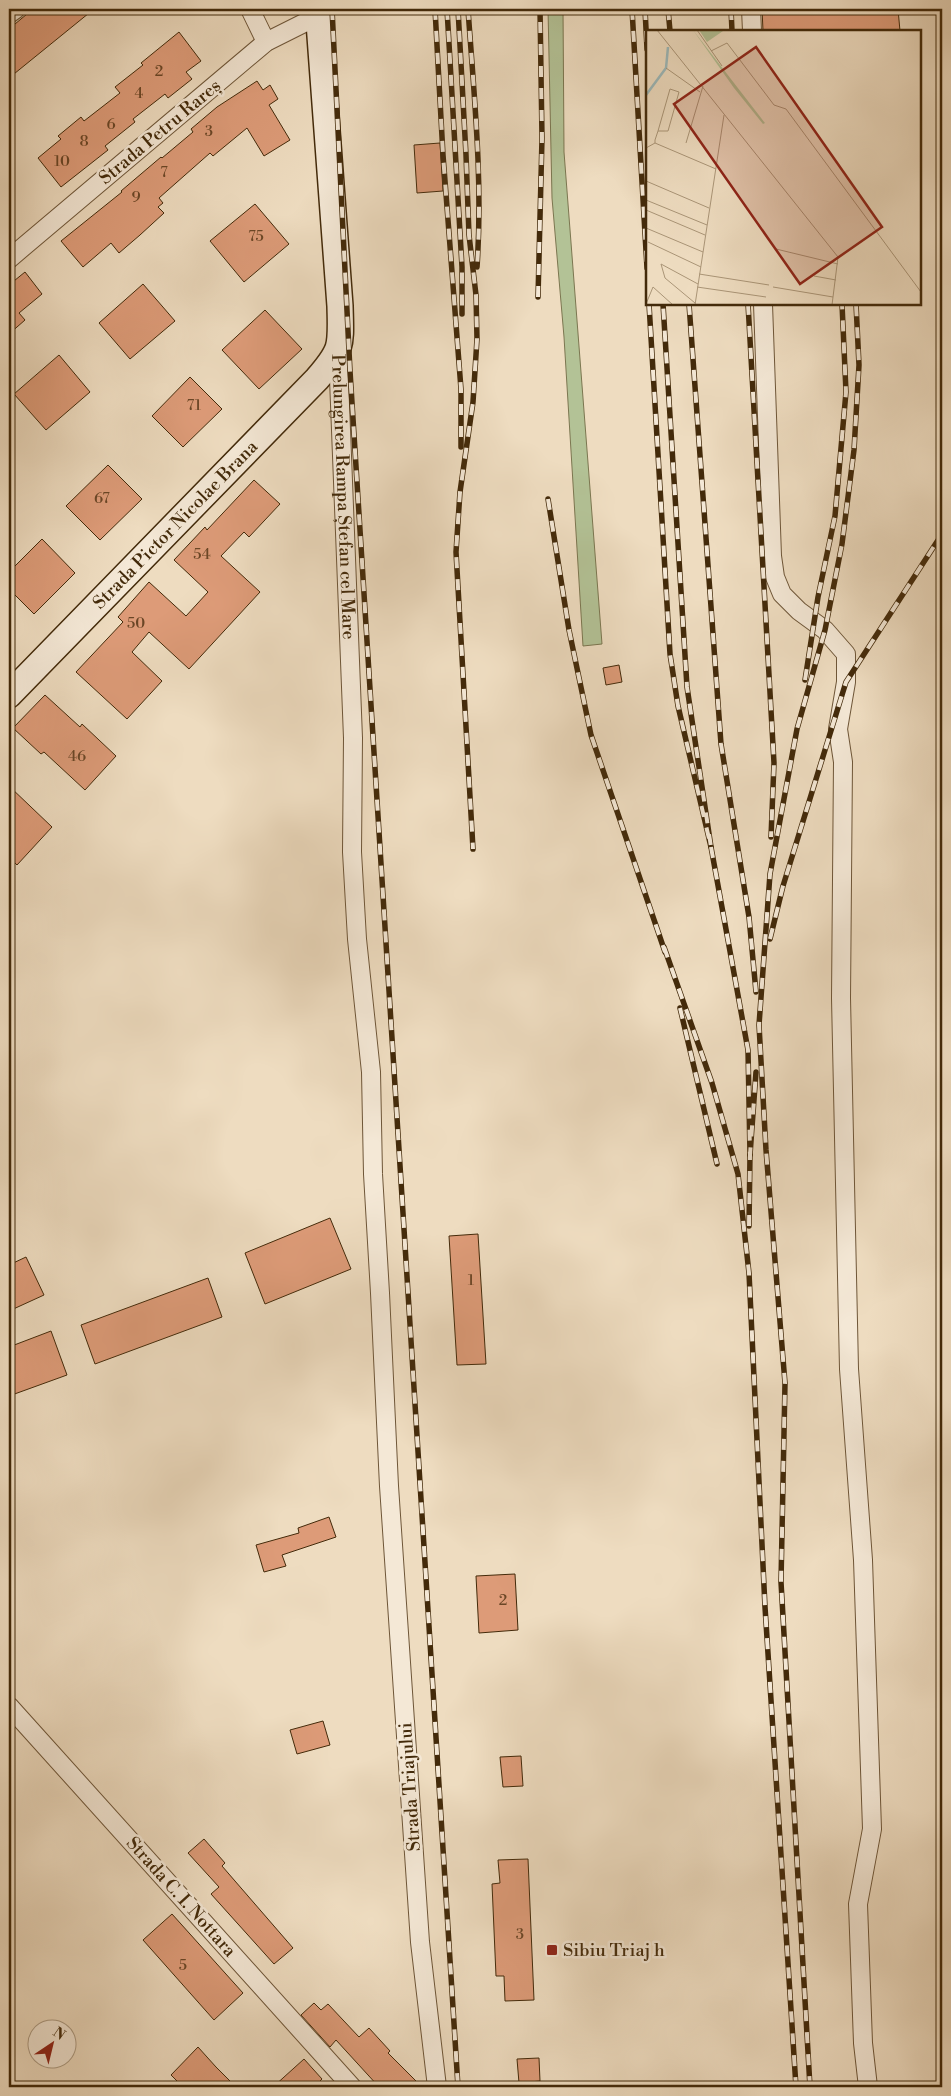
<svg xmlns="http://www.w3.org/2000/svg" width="951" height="2096" font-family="'Libre Bodoni',serif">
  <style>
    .green { fill: #b3c296; stroke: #7b7650 }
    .building { fill: #dd9b78; stroke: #432a0a }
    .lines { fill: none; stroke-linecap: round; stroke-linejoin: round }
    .street-casing { stroke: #6e5638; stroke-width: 20 }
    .secondary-casing { stroke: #432a0a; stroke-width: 28 }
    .street { stroke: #f4e8d6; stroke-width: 18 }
    .secondary { stroke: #f4e8d6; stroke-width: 25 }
    .rail-casing { stroke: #432a0a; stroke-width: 5.5 }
    .rail { stroke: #f4e8d6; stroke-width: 4; stroke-dasharray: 11; stroke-linecap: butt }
    .poi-dot { fill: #8f2418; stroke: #f4e8d6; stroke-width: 2 }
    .labels { text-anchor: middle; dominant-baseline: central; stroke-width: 5; stroke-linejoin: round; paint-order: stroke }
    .number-label { font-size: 15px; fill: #6a4626 }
    .street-label { font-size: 18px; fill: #432a0a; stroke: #f4e8d6 }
    .poi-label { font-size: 18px; fill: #432a0a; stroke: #f4e8d6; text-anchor: start }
    .inset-river { fill: none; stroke: #9cb9bb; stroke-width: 2.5 }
    .inset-road { fill: none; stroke: #aa9577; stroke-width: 1 }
    .view { fill: #8f2418; fill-opacity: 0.15; stroke: #8f2418; stroke-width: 2.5 }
    .inset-edge { fill: none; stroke: #432a0a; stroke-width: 2.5 }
  </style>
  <rect width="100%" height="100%" fill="#eedcc0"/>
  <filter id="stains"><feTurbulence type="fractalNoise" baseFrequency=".004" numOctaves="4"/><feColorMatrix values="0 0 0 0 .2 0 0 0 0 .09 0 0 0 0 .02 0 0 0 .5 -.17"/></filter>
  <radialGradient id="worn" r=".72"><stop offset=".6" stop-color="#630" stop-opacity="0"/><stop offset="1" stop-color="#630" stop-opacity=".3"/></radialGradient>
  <!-- green -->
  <polygon class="green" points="548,9 563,9 564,152 602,644 583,646 564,337 552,198"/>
  <!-- building -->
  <g class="building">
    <polygon points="33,9 94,9 9,78 9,29"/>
    <polygon points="762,9 898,9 900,31 763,31"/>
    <polygon points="179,32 201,61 186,72 192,79 168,98 165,94 133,119 135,122 105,146 108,150 61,187 38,158 61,139 58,136 81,117 84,121 120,93 115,87 143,65 141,63"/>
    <polygon points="257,81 263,90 270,85 278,99 269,105 290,140 264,156 247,128 213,156 210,153 159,198 163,203 158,207 164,213 140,235 119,253 111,243 83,267 61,241 122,192 121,191 161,157 162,158 193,132 191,129 217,107"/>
    <polygon points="440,143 443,191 417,193 414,145"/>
    <polygon points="255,204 289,244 244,282 210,241"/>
    <polygon points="25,272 42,294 19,313 25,320 9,334 9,285"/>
    <polygon points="143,284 175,321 130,359 99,323"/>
    <polygon points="265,310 302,349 259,389 222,350"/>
    <polygon points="59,355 90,392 46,430 14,394"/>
    <polygon points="190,377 222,409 183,447 152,416"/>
    <polygon points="108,465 142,499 100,540 66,506"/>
    <polygon points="254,480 280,504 249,537 244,532 221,556 260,592 189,669 149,632 132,652 162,681 127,719 76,672 123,622 118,617 149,582 186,616 208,592 174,560 205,527 207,530"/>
    <polygon points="42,539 75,573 34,614 9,589 9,572"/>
    <polygon points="619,665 622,682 606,685 603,668"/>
    <polygon points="45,695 80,727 82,724 116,756 85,790 44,752 41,754 13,728"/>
    <polygon points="9,786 52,827 17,865 9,857"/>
    <polygon points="330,1218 351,1269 265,1304 245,1253"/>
    <polygon points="478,1234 486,1364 457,1365 449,1236"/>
    <polygon points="26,1257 44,1295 9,1311 9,1265"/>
    <polygon points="208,1278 222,1317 95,1364 81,1325"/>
    <polygon points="51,1331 67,1375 9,1396 9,1347"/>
    <polygon points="329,1517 336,1537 282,1555 286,1566 264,1572 256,1545 299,1533 298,1528"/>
    <polygon points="515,1574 518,1630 479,1633 476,1576"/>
    <polygon points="323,1721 330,1745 297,1754 290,1730"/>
    <polygon points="521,1756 523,1786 503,1787 500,1757"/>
    <polygon points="204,1839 225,1863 222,1866 293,1948 274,1964 211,1894 219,1887 188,1853"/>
    <polygon points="528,1859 534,2000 505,2001 504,1976 496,1976 492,1884 500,1883 498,1860"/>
    <polygon points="172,1914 243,1993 214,2020 143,1940"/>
    <polygon points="314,2003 321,2010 328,2004 359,2037 369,2028 390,2051 388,2053 422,2087 379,2087 336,2040 330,2047 301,2015"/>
    <polygon points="198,2047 216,2067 236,2087 183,2087 171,2075"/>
    <polygon points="539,2058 540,2081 519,2083 517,2059"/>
    <polygon points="304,2059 322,2079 314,2087 273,2087"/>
  </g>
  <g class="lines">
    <defs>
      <g id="street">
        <polyline points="250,9 266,42"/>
        <polyline points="751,9 752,31"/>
        <polyline points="9,14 16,9"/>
        <polyline points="9,259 266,42 318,16"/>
        <polyline points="763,304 772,556 775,577 782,594 799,611 825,630 846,654 846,682 838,729 843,762 841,998 849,1369 863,1560 872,1829 858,1904 863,2043 868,2087"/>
        <path id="s1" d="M338 353 353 738 352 852 357 939 371 1072 373 1174 380 1293 389 1486 420 1942 437 2087"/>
        <polyline points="9,1706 352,2087"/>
      </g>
      <g id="secondary">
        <path id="s2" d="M9 695 317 379C343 349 341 346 340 306L318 9"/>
      </g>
    </defs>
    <!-- street casing -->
    <use href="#street" class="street-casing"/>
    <!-- secondary casing -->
    <use href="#secondary" class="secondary-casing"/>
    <!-- street -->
    <use href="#street" class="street"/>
    <!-- secondary -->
    <use href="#secondary" class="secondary"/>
    <defs>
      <g id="rail">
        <polyline points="332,9 350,371 458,2087"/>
        <polyline points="435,9 443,155 461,389 461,447"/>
        <polyline points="447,9 462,267 462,314"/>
        <polyline points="458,9 466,155 469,235 476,295 477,339 473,402 460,492 456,552 473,849"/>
        <path d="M468 9C474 95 483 181 477 267"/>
        <polyline points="632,9 647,268"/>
        <polyline points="645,9 647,49"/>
        <polyline points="668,9 670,31"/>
        <polyline points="731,9 732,31"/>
        <polyline points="538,297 542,138 540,9"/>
        <polyline points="649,304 670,654 678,706 711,847 687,687 663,304"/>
        <polyline points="689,304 721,744 749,917 756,992"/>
        <polyline points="748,304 774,763 771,837"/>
        <polyline points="548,499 569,630 591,735 665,952"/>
        <polyline points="805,680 818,597 835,516 846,392 842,304"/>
        <polyline points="711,847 748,1050 750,1155 756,1072"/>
        <polyline points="770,939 783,886 846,682 942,534"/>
        <polyline points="664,947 712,1083 738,1174 749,1273 765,1607 796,2087"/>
        <polyline points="680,1008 717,1164"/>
        <polyline points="749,1226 750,1155"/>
        <polyline points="810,2087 781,1582 785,1383 766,1150 759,1025 770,874 797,729 825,630 842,544 854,450 859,365 856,304"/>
      </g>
    </defs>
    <!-- rail casing -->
    <use href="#rail" class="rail-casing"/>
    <!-- rail -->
    <use href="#rail" class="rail"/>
  </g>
  <!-- markers -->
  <rect class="poi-dot" x="546" y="1944" width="12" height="12" rx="2.5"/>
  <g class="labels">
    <!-- number labels -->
    <g class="number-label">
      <text x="159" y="71">2</text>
      <text x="139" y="93">4</text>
      <text x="111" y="124">6</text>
      <text x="209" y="131">3</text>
      <text x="84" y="141">8</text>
      <text x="62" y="161">10</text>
      <text x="164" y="172">7</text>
      <text x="136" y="197">9</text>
      <text x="256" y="236">75</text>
      <text x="194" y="405">71</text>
      <text x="102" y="498">67</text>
      <text x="202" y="554">54</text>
      <text x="136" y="623">50</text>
      <text x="77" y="756">46</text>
      <text x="471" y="1280">1</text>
      <text x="503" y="1600">2</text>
      <text x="520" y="1934">3</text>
      <text x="183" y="1965">5</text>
    </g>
    <!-- street labels -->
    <g class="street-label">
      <text transform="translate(160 132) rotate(-40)">Strada Petru Rareș</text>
      <text stroke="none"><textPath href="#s1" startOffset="144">Prelungirea Rampa Ștefan cel Mare</textPath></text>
      <text stroke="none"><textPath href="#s2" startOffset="238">Strada Pictor Nicolae Brana</textPath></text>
      <text transform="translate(410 1787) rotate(-94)">Strada Triajului</text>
      <text transform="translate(181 1897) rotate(48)">Strada C. I. Nottara</text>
    </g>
    <!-- poi labels -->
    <g class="poi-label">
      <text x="563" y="1950">Sibiu Triaj h</text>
    </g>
  </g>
  <!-- overview -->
  <g transform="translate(646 30)">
    <rect width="275" height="275" fill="#eedcc0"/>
    <path d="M47 0 119 93 117 94 88 58ZM53 0H77V1L61 12Z" fill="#b3c296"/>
    <path class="inset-river" d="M0 65 20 38 22 17"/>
    <path class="inset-road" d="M11 0 192 227 186 275M51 0 76 36M65 21 81 13 128 75 140 79 275 262M20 38 54 62M9 113 70 139M40 113 57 56M0 118 9 113V110L12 101 24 59 33 62 22 101H12M0 151 63 178M0 170 61 195M0 180 59 205M0 198 57 222M2 212 55 237M130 219 192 234M53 244 123 255M168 246 190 250M51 257 120 267M127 257 187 267M49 273 19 248 15 234 52 254M0 274 7 257 27 275M49 275 78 85"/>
    <path class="view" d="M110 17 236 197 154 254 28 74Z"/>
    <rect width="275" height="275" class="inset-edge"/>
  </g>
  <!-- margin -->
  <rect width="951" height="2096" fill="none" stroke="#eedcc0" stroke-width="30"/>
  <rect x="10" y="10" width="931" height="2076" fill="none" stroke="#432a0a" stroke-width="2.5"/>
  <rect x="15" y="15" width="921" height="2066" fill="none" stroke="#432a0a"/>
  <!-- north arrow -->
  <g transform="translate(52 2044) rotate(35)"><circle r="24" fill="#f4e8d6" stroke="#ad9c84"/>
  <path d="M0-4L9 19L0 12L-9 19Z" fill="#8f2418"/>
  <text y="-8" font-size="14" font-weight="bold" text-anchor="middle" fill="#432a0a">N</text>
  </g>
  <rect width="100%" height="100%" filter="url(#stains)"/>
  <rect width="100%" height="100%" fill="url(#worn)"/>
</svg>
